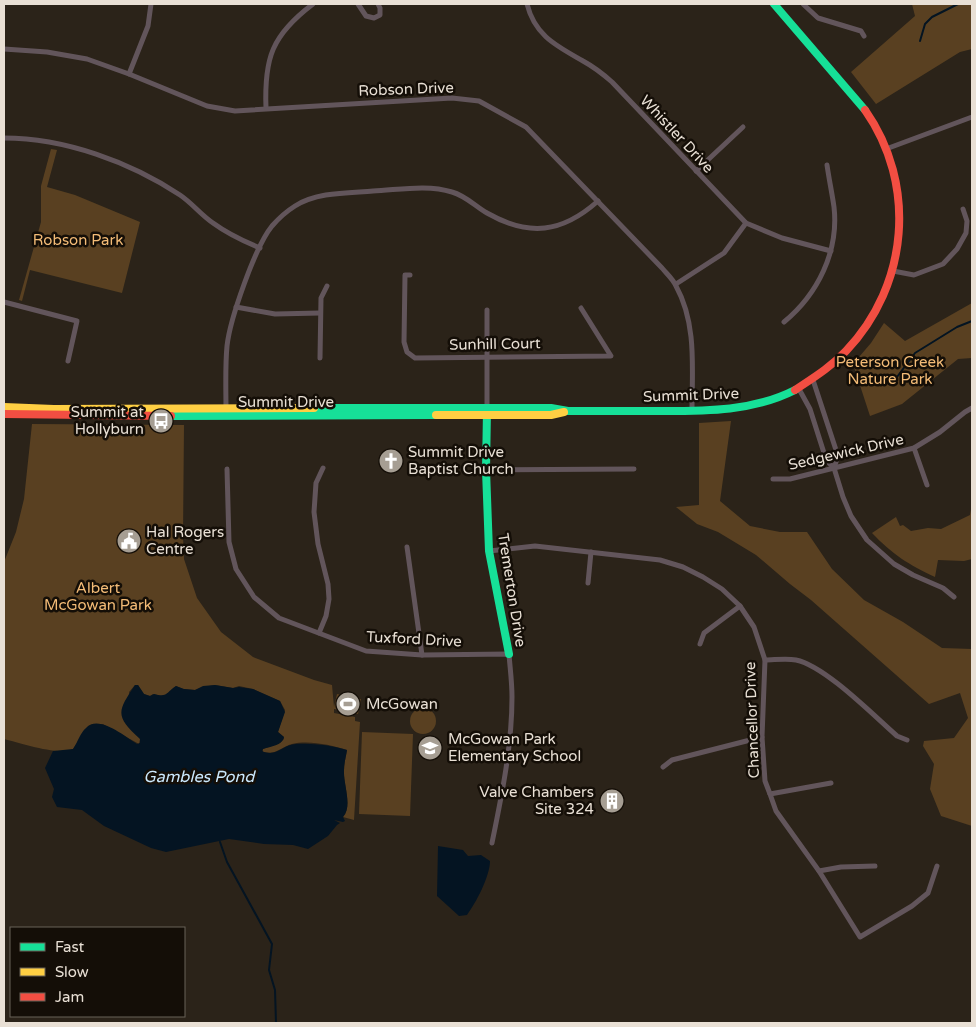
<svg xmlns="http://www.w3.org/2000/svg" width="976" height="1027" font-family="'Varela Round',sans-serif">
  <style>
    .green { fill: #594021 }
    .water { fill: #041422 }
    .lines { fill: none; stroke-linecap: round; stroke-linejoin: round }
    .stream { stroke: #041422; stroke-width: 2 }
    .street { stroke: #62555b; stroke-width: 5 }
    .fast { stroke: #16e098; stroke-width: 8 }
    .slow { stroke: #ffcf43; stroke-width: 8 }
    .jam { stroke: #f24e42; stroke-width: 8 }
    .labels { text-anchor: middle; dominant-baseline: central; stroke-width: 5; stroke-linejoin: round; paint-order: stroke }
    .street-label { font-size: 15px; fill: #e9e0d5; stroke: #140e07 }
    .park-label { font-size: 15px; fill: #f4bc77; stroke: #140e07 }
    .poi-label { font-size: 15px; fill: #e9e0d5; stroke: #140e07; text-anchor: start }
    .water-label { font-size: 16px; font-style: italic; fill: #cbe9fe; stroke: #140e07 }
  </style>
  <rect width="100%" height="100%" fill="#2b2319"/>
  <!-- green -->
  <g class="green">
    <polygon points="912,4 972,4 972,49 960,52 876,104 851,72 915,16"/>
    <polygon points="51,149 57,150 47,187 75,195 140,222 122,293 30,270 22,301 19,300 41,222 41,186"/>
    <polygon points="972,303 972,358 958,359 902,404 870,416 853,364 871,343 884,323 905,341"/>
    <polygon points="731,421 720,501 750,526 780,532 807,532 832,569 864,600 903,622 942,648 972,649 972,826 941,816 930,789 934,764 923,746 924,741 954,738 968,718 960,693 929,704 811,600 790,584 756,555 718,532 697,524 676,507 699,505 699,423"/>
    <path d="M32 424 184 425 183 536 184 559 197 598 221 632 253 657 314 680 332 685 334 707 337 694 361 699 358 714 334 709V713L355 717V721L360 722 354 820 343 817C353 806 343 784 344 770 344 763 346 757 347 750 331 745 309 740 292 744 281 747 277 755 263 752V749L280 743 284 739V737L278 732 285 710 280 701 253 689 239 686 233 688 215 685 203 687 195 690 183 689 176 686 166 695 161 696 153 694 150 696 144 694 138 685H135L129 692 140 739 139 744 103 724H93L88 726 73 749C58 756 21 743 4 739V562L16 532 24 499Z"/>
    <path d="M972 503V559L964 561 938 560 935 577C909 565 892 554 872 533L896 517 900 526 903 525 911 531 928 528 941 529 970 515Z"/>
    <circle cx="423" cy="721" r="13"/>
    <polygon points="362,732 413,734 410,816 359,814"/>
  </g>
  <!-- water -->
  <g class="water">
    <path d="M135 685H138L144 694 150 696 154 694C168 698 166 692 176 686L184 689 195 690 203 686 215 685 233 688 239 687 253 689 280 701 285 712 278 732 284 737C282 746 271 746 263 749L262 751C277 758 283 744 296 744 313 743 330 745 347 750 346 757 344 763 344 770 343 784 353 806 343 817L345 821 343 822 334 820 340 823 337 825 328 836 308 849 293 845 264 844 229 839 166 852 151 848 104 826 82 810 57 807 52 797 54 789 45 768 53 751 73 749C78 742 80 733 86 728 99 714 125 737 137 744L140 743V739C115 716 117 712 135 685Z"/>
    <path d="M438 846 463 850 468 856 481 855 490 861C490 876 476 903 467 915L459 916 437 896Z"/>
  </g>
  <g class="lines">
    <!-- stream -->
    <g class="stream">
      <polyline points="920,41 925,24 932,17 958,4"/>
      <polyline points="897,377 915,353 957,327 972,321"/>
      <polyline points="220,842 227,862 272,944 269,970 275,990 276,1023"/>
    </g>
    <!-- street -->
    <g class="street">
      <polyline points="358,4 366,16 374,18 380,15 380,8 378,4"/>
      <path d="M527 4C535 36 557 46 583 61 594 67 603 74 612 82L746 223 782 238 831 251"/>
      <polyline points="803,4 818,18 861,31 864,36"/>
      <path d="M4 49 47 52 87 59 129 74 207 106 235 111 452 98 479 101 526 127 662 268C667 274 673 279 676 286 697 324 692 369 692 410"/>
      <polyline points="129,74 148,26 151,4"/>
      <path d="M266 108C264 58 272 35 313 4"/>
      <path d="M4 138C65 138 130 162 180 195 192 203 201 215 213 223 228 234 243 241 260 248"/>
      <polyline points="886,149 972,117"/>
      <polyline points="696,171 743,127"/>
      <polyline points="893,271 914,275 943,264 957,249 966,233 967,221 963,209"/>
      <polyline points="410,275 405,275 404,342 407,352 415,358 611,356 581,308"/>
      <polyline points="676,284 724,253 746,223"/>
      <polyline points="4,302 77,321 68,361"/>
      <polyline points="236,307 275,314 320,313"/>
      <polyline points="487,310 487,408"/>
      <path d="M784 322C818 294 839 251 834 207 832 193 829 179 827 165"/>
      <polyline points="320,358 321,298 327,286"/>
      <polyline points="813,380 836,450 837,459 834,468"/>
      <polyline points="799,389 810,409 824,453 828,462 834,468 843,497 851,516 867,540 894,564 913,575 943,588 954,597"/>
      <path d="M226 411C226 389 225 367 227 346 230 319 255 247 272 226 279 218 287 211 295 206 317 192 348 193 373 191 398 190 427 184 452 192 466 196 475 206 487 213 529 237 562 233 598 201"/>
      <polyline points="914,448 927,485"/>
      <path d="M227 469 229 542 236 569 254 597 279 618 366 651 422 655 509 654C510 668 512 682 512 697 512 746 502 794 492 843"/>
      <polyline points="486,470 634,469"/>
      <polyline points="773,479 790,479 914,448 940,432 965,412 972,408"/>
      <polyline points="407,547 422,655"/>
      <polyline points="489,551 535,546 660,560 683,567 703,577 722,589 740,606 754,627 765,660 762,737 765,781 770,794 776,811 819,871 860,937 912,906 928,893 937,866"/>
      <polyline points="588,583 591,552"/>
      <polyline points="319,633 326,616 329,599 328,584 318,544 314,512 316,483 323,468"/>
      <polyline points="700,644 704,633 740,606"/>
      <path d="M765 660C774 660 786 658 796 660 825 666 873 715 897 736L907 740"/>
      <polyline points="663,767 672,760 762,737"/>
      <polyline points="770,794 831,783"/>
      <polyline points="819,871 841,867 875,866"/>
    </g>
    <!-- fast -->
    <g class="fast">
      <polyline points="774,4 865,110"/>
      <path d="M314 408H551L568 411C597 411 627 411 656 411 703 411 752 412 795 390"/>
      <polyline points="487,410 486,470 489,551 509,654"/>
      <polyline points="171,416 436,415"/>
    </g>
    <!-- slow -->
    <g class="slow">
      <polyline points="4,407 54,409 314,408"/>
      <polyline points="436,415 551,415 564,412"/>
    </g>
    <!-- jam -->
    <g class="jam">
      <path d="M795 390C813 378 831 367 846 351 909 285 917 184 865 110"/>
      <polyline points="4,414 171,416"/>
    </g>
  </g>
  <!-- icons -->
  <defs>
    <symbol id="bus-disc" viewBox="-11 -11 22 22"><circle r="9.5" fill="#a69e93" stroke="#140e07"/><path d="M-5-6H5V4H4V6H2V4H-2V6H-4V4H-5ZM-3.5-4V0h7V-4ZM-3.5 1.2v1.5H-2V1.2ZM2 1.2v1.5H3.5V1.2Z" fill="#fff"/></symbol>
    <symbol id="church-disc" viewBox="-11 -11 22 22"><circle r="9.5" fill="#a69e93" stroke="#140e07"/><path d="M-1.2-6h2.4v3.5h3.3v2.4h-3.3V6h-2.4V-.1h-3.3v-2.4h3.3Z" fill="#fff"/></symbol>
    <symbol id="civic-disc" viewBox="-11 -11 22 22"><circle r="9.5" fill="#a69e93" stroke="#140e07"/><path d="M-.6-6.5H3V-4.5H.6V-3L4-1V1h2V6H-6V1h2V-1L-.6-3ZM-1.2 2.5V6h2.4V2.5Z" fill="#fff"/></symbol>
    <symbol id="stadium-disc" viewBox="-11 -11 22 22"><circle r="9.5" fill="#a69e93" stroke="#140e07"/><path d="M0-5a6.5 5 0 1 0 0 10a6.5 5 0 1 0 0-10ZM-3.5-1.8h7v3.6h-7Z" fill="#fff"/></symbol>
    <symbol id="school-disc" viewBox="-11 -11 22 22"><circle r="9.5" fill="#a69e93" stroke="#140e07"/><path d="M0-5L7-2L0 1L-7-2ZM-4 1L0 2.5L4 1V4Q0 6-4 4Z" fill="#fff"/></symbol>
    <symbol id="building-disc" viewBox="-11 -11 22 22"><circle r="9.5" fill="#a69e93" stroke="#140e07"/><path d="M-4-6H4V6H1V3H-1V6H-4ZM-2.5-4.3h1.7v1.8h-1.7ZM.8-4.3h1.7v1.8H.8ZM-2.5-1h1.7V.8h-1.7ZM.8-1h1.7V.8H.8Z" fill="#fff"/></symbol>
  </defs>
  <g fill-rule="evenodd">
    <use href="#bus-disc" x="147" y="407" width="28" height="28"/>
    <use href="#church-disc" x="377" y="447" width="28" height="28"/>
    <use href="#civic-disc" x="115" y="527" width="28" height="28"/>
    <use href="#stadium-disc" x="334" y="690" width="28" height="28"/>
    <use href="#school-disc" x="416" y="734" width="28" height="28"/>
    <use href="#building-disc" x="598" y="787" width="28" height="28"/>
  </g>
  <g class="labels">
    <!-- street labels -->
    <g class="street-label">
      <text transform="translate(406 89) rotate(-2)">Robson Drive</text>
      <text transform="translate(677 134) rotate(47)">Whistler Drive</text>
      <text transform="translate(495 344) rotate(-1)">Sunhill Court</text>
      <text transform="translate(691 395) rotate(-2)">Summit Drive</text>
      <text x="286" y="402">Summit Drive</text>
      <text transform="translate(846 452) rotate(-13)">Sedgewick Drive</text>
      <text transform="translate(512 590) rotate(81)">Tremerton Drive</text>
      <text transform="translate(414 639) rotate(3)">Tuxford Drive</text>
      <text transform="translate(752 720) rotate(-92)">Chancellor Drive</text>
    </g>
    <!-- park labels -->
    <g class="park-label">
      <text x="78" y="240">Robson Park</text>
      <text x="890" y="362">Peterson Creek<tspan x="890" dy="17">Nature Park</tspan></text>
      <text x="98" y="588">Albert<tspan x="98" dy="17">McGowan Park</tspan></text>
    </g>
    <!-- poi labels -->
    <g class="poi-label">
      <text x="144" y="412" text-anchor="end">Summit at<tspan x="144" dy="17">Hollyburn</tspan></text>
      <text x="408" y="452">Summit Drive<tspan x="408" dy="17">Baptist Church</tspan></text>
      <text x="146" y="532">Hal Rogers<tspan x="146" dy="17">Centre</tspan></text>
      <text x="366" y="704">McGowan</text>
      <text x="448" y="739">McGowan Park<tspan x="448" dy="17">Elementary School</tspan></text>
      <text x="594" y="792" text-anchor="end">Valve Chambers<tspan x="594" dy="17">Site 324</tspan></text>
    </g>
    <!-- water labels -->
    <g class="water-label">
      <text x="199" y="777">Gambles Pond</text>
    </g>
  </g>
  <!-- border -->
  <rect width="976" height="1027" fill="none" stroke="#e9e0d5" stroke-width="10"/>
  <!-- legend -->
  <rect x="10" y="927" width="175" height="90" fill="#140e07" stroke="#696259"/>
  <rect x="20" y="943" width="25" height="8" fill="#16e098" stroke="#696259"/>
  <text x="55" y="952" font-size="15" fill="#e9e0d5">Fast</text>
  <rect x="20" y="968" width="25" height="8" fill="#ffcf43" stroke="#696259"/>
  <text x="55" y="977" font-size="15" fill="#e9e0d5">Slow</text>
  <rect x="20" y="993" width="25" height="8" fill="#f24e42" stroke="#696259"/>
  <text x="55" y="1002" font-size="15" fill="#e9e0d5">Jam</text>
</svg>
